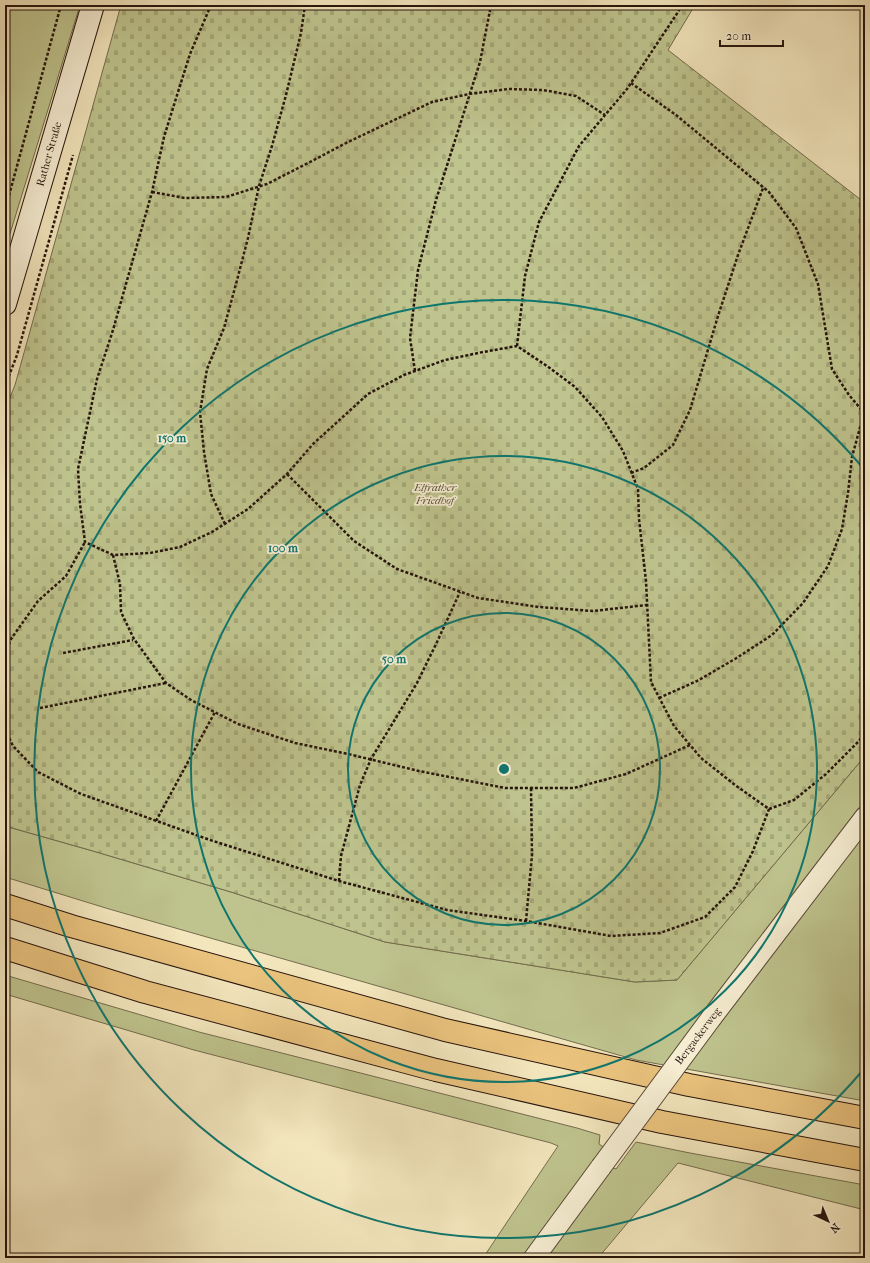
<svg xmlns="http://www.w3.org/2000/svg" width="870" height="1263" font-family="'IM FELL French Canon',serif">
  <style>
    .grass { fill: #bfc48e; stroke: #736c4e }
    .cemetery { fill: url(#cemetery-stones); stroke: #736c4e }
    .lines { fill: none; stroke-linecap: round; stroke-linejoin: round }
    .minor-casing { stroke: #5a4939; stroke-width: 22 }
    .secondary-casing { stroke: #27150d; stroke-width: 24 }
    .motorway-casing { stroke: #27150d; stroke-width: 24 }
    .path { stroke: #27150d; stroke-width: 2.5; stroke-dasharray: 3 2; stroke-linecap: butt }
    .minor { stroke: #f7efd4; stroke-width: 20 }
    .secondary { stroke: #f7efd4; stroke-width: 22 }
    .motorway { stroke: #eac37e; stroke-width: 22 }
    .minor-bridge-casing { stroke: #5a4939; stroke-width: 22; stroke-linecap: butt }
    .minor-bridge { stroke: #f7efd4; stroke-width: 20 }
    .ring { fill: none; stroke: #0f766e; stroke-width: 2 }
    .labels { text-anchor: middle; dominant-baseline: central; stroke-width: 3.5; stroke-linejoin: round; paint-order: stroke }
    .street-label { font-size: 11px; fill: #27150d; stroke: #f7efd4 }
    .park-label { font-size: 11px; font-style: italic; fill: #5c523a; stroke: #f7efd4 }
    .centre { fill: #0f766e; stroke: #f7efd4; stroke-width: 2 }
    .ring-label { font-size: 12px; text-anchor: middle; font-weight: bold; fill: #0f766e; stroke: #f7efd4; stroke-width: 3.5; stroke-linejoin: round; paint-order: stroke }
  </style>
  <defs>
    <pattern id="cemetery-stones" width="16" height="16" patternUnits="userSpaceOnUse"><rect width="16" height="16" fill="#bfc48e"/><path d="M2 7V4a2 2 0 0 1 4 0v3zM10 15v-3a2 2 0 0 1 4 0v3z" fill="#a4a879"/></pattern>
  </defs>
  <rect width="100%" height="100%" fill="#f3e6bd"/>
  <filter id="stains"><feTurbulence type="fractalNoise" baseFrequency=".005" numOctaves="4"/><feColorMatrix values="0 0 0 0 .2 0 0 0 0 .09 0 0 0 0 .02 0 0 0 .5 -.17"/></filter>
  <radialGradient id="worn" r=".72"><stop offset=".6" stop-color="#630" stop-opacity="0"/><stop offset="1" stop-color="#630" stop-opacity=".3"/></radialGradient>
  <!-- grass -->
  <g class="grass">
    <polygon points="5,5 80,5 5,250"/>
    <polygon points="865,756 865,1101 636,1060 109,909 5,877 5,826 93,851 231,892 385,942 635,982 677,980"/>
    <polygon points="5,975 199,1032 577,1128 600,1135 599,1144 605,1148 528,1258 483,1258 558,1146 551,1143 194,1050 5,994"/>
    <polygon points="636,1142 690,1153 865,1185 865,1210 678,1163 598,1258 544,1258 611,1167 616,1169"/>
  </g>
  <!-- cemetery -->
  <polygon class="cemetery" points="121,5 695,5 668,50 865,203 865,756 677,980 635,982 385,942 231,892 93,851 5,826 5,410 15,385"/>
  <g class="lines">
    <defs>
      <g id="minor">
        <polyline points="712,1017 865,817"/>
        <polyline points="534,1258 601,1167"/>
      </g>
      <polyline id="secondary" points="5,304 93,5"/>
      <g id="motorway">
        <polyline points="5,905 71,926 445,1030 689,1085 865,1118"/>
        <polyline points="5,948 145,992 436,1070 662,1122 865,1160"/>
      </g>
    </defs>
    <!-- minor casing -->
    <use href="#minor" class="minor-casing"/>
    <!-- secondary casing -->
    <use href="#secondary" class="secondary-casing"/>
    <!-- motorway casing -->
    <use href="#motorway" class="motorway-casing"/>
    <!-- path -->
    <g class="path">
      <polyline points="211,5 190,54 178,92 164,137 152,192 113,330 97,379 78,469 80,504 85,542 113,555 150,553 180,547 212,532 248,509 287,474 313,444 368,394 404,375 445,360 483,352 517,346 547,366 575,387 602,417 623,451 638,489 639,519 646,581 651,682 674,726 701,758 735,785 769,809 794,800 826,774 858,742 865,733"/>
      <polyline points="631,83 676,115 769,192 796,228 818,284 832,369 849,395 865,414"/>
      <polyline points="152,192 185,198 226,197 267,184 312,161 346,143 432,102 469,94 508,89 543,90 576,96 605,115"/>
      <polyline points="5,210 61,5"/>
      <polyline points="517,346 525,276 539,222 579,146 627,89 678,12 682,5"/>
      <polyline points="415,371 410,338 418,270 436,200 480,62 491,5"/>
      <polyline points="5,386 17,355 73,155"/>
      <polyline points="631,473 644,468 673,445 690,410 718,316 738,255 763,188"/>
      <polyline points="287,474 354,541 397,569 478,598 539,607 593,611 647,605"/>
      <polyline points="225,524 211,494 204,452 200,412 207,369 224,328 236,284 248,238 259,186 272,146 286,95 301,33 305,5"/>
      <polyline points="113,555 120,584 121,612 134,639 166,683 191,700 238,724 295,743 348,754 419,771 505,788 574,788 626,774 690,745"/>
      <polyline points="63,653 133,640"/>
      <polyline points="5,654 11,639 38,601 66,576 85,542"/>
      <polyline points="659,698 697,681 735,659 772,635 803,603 828,566 842,529 848,493 852,457 864,413 865,402"/>
      <polyline points="40,708 166,683"/>
      <polyline points="5,729 13,746 38,772 81,794 213,841 339,881 447,910 526,921 611,936 660,933 705,917 735,887 753,851 769,809"/>
      <polyline points="156,821 215,712"/>
      <polyline points="339,881 341,856 360,785 371,759 417,683 437,642 460,592"/>
      <polyline points="526,921 532,855 531,788"/>
    </g>
    <!-- minor -->
    <use href="#minor" class="minor"/>
    <!-- secondary -->
    <use href="#secondary" class="secondary"/>
    <!-- motorway -->
    <use href="#motorway" class="motorway"/>
    <defs>
      <polyline id="minor-bridge" points="601,1167 712,1017"/>
    </defs>
    <!-- minor-bridge casing -->
    <use href="#minor-bridge" class="minor-bridge-casing"/>
    <!-- minor-bridge -->
    <use href="#minor-bridge" class="minor-bridge"/>
  </g>
  <!-- distance rings -->
  <g class="ring">
    <circle cx="504" cy="769" r="156"/>
    <circle cx="504" cy="769" r="313"/>
    <path d="M863 1070A469 469 0 1 1 863 468"/>
  </g>
  <g class="labels">
    <!-- street labels -->
    <g class="street-label">
      <text transform="translate(49 154) rotate(-74)">Rather Straße</text>
      <text transform="translate(698 1036) rotate(-53)">Bergackerweg</text>
    </g>
    <!-- park labels -->
    <g class="park-label">
      <text x="435" y="487">Elfrather<tspan x="435" dy="13">Friedhof</tspan></text>
    </g>
  </g>
  <circle cx="504" cy="769" r="6" class="centre"/>
  <g class="ring-label">
    <text x="172" y="442">150 m</text>
    <text x="283" y="552">100 m</text>
    <text x="394" y="663">50 m</text>
  </g>
  <!-- margin -->
  <rect width="870" height="1263" fill="none" stroke="#f3e6bd" stroke-width="20"/>
  <rect x="6" y="6" width="858" height="1251" fill="none" stroke="#27150d" stroke-width="2"/>
  <rect x="10" y="10" width="850" height="1243" fill="none" stroke="#27150d"/>
  <!-- north arrow -->
  <g transform="translate(828 1221) rotate(136)" stroke="#f7efd4" stroke-width="3" paint-order="stroke">
  <path d="M0-3L7 15L0 10L-7 15Z" fill="#27150d"/>
  <text y="-6" font-size="11" font-weight="bold" text-anchor="middle" fill="#27150d">N</text>
  </g>
  <!-- scale -->
  <path d="M720 40v6h63v-6" fill="none" stroke="#27150d" stroke-width="2"/>
  <text x="726" y="40" font-size="12" fill="#27150d" stroke="#f7efd4" stroke-width="3" paint-order="stroke">20 m</text>
  <rect width="100%" height="100%" filter="url(#stains)"/>
  <rect width="100%" height="100%" fill="url(#worn)"/>
</svg>
